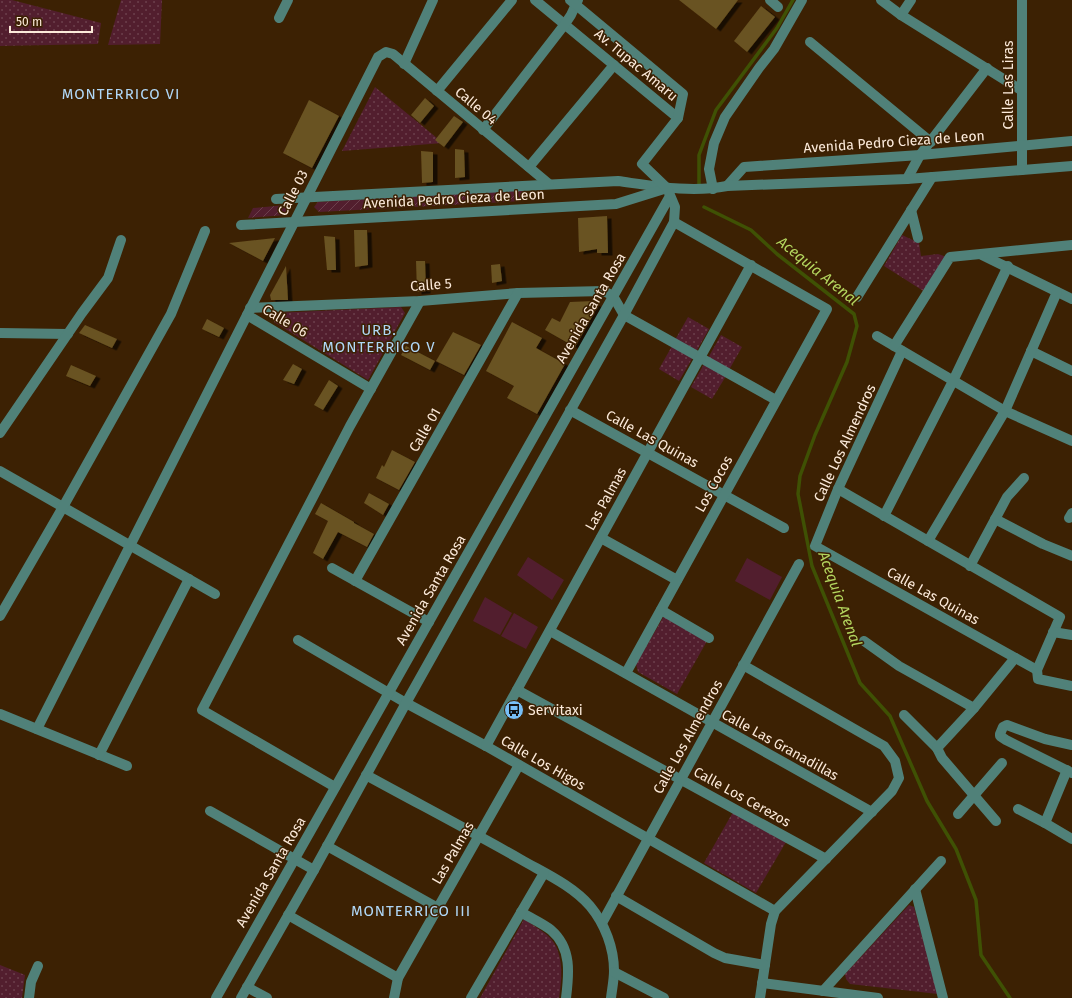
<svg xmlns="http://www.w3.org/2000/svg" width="1072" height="998" font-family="'Fira Sans',sans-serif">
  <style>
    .grass { fill: #521e2e }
    .park { fill: url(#park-dots) }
    .garden { fill: url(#garden-furrows) }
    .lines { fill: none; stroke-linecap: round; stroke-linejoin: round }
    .stream { stroke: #3f5104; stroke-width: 3.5 }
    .building { fill: #695221; filter: url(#shadow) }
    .minor { stroke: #508179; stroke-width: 10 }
    .labels { text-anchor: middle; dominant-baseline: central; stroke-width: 3; stroke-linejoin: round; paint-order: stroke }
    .street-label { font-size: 14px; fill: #fceada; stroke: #3c2103 }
    .poi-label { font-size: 14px; fill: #fceada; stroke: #3c2103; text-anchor: start }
    .neighbourhood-label { font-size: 15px; letter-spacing: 1px; fill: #b0d7f6; stroke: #3c2103 }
    .water-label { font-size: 15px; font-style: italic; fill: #b4d65f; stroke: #3c2103 }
  </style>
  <defs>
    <pattern id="park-dots" width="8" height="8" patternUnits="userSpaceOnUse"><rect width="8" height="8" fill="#521e2e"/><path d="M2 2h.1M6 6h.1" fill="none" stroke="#6c3f4c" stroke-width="1.8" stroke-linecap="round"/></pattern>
    <pattern id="garden-furrows" width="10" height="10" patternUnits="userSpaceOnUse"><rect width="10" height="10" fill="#521e2e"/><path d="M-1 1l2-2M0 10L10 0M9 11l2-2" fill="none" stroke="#6c3f4c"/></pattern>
    <filter id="shadow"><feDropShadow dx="4.5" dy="2.5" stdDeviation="0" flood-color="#0009"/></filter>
  </defs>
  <rect width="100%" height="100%" fill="#3c2103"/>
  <!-- grass -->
  <g class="grass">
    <polygon points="528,557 564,580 552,600 517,575"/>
    <polygon points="747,558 782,577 770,600 735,581"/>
    <polygon points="485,597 512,613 500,635 473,621"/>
    <polygon points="514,613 538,627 526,649 501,636"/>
  </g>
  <!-- park -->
  <g class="park">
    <polygon points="0,0 12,0 101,23 98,44 0,46"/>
    <polygon points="121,0 162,0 160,44 108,45"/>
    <polygon points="375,87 443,143 342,151"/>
    <polygon points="902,235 919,243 921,256 938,254 947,257 925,292 884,266"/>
    <polygon points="401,307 405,313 368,380 274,322 275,313"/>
    <polygon points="688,317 709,329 696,352 675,340"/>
    <polygon points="721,335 742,347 729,370 708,358"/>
    <polygon points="672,346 693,357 679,381 659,369"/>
    <polygon points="704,364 726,376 712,399 691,387"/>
    <polygon points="664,616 707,641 677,694 638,672 636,664"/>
    <polygon points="733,812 786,842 756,893 704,863"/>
    <polygon points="909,905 914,907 938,994 850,984 846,979 845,974"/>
    <path d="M524 919C531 924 540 929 547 935 565 950 562 978 559 998H480Z"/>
    <polygon points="0,965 25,975 22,998 0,998"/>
  </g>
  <!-- garden -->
  <g class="garden">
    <polygon points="521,190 525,191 527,194 525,200 522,201 319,212 314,207 318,202"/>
    <polygon points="286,205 290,209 288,213 286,215 248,218 253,208"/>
  </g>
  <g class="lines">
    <!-- stream -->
    <g class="stream">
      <polyline points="699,185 699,155 716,110 777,28 793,0"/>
      <polyline points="704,207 751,230 777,254 854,314 857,326 847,362 815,435 800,476 798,494 812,566 860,683 890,716 927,801 956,849 976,900 981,955 1010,998"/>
    </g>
  </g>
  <!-- building -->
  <g class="building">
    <polygon points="679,0 738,0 716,29"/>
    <polygon points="761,6 775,17 747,52 734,41"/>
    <polygon points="425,98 434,106 420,123 411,115"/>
    <polygon points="309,100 339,116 312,168 283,153"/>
    <polygon points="454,116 463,122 444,147 435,140"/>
    <polygon points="455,149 464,150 465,177 455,178"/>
    <polygon points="421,151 433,152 433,182 422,183"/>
    <polygon points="607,216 608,253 597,253 597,249 579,252 578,218"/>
    <polygon points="354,230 367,230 368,265 355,267"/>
    <polygon points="324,236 335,237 336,270 327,270"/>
    <polygon points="275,238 263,261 229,243"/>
    <polygon points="416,261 425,261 426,291 417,292"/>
    <polygon points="500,264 502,281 492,283 491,265"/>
    <polygon points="286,266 288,300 271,300 270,295"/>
    <polygon points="593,301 598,306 575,347 545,330 552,318 560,322 570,302"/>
    <polygon points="207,319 224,328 219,337 202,329"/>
    <polygon points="512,322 542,338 536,348 565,364 537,414 507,398 514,386 486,371"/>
    <polygon points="85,325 117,339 112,348 79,333"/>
    <polygon points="453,332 481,345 464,375 436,361"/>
    <polygon points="406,346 435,361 430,370 401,355"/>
    <polygon points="293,364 302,369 294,384 283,380"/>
    <polygon points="71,365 96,376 90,386 66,376"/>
    <polygon points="329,380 338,386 323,410 314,405"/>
    <polygon points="392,450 415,462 399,490 376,478 382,465 384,467"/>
    <polygon points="369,493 389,504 383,515 364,503"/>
    <polygon points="321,503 354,522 354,523 374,534 367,547 338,532 323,559 313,553 328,521 315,514"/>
  </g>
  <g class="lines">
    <!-- minor -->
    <g class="minor">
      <polyline points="535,0 678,118"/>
      <polyline points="770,0 778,7"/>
      <polyline points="881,0 901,15 1021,90"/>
      <polyline points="901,15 911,0"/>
      <polyline points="279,18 288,0"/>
      <polyline points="810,42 931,142"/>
      <polyline points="404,64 433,0"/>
      <polyline points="437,91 512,0"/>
      <polyline points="483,130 565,24 571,15 578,0"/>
      <polyline points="529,167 614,65"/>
      <polyline points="1022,170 1022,0"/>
      <polyline points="907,179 920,155 987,68"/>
      <polyline points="727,186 744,167 920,155 1072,141"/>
      <polyline points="713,189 709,169 714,143 725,117 759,68 774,49 802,0"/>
      <path d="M276 199 618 181C654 186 691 193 727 186L907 179 1072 166"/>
      <polyline points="911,210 918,238"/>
      <polyline points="241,225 616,204 664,189"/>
      <polyline points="982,255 1072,299"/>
      <polyline points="857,297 932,177"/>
      <polyline points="250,308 420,301 518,293 604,291 613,296 624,315 776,400"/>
      <polyline points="247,315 371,389"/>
      <polyline points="0,333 68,334"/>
      <polyline points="877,336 1005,411 1072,441"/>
      <polyline points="894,346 950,257 1072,245"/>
      <polyline points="902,351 838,489 815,546 1037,670"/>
      <polyline points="1031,351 1072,371"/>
      <polyline points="570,410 784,528"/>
      <polyline points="0,433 82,313 108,278 121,240"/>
      <polyline points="0,471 215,594"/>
      <polyline points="838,489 1060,617 1037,670 1038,679 1072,686"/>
      <polyline points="884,516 953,381 1008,266"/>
      <polyline points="1069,518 1072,513"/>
      <polyline points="995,519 1043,544 1072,556"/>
      <polyline points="601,538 677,580"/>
      <polyline points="928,541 1005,411 1057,292"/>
      <polyline points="970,566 1007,497 1024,478"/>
      <polyline points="332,568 429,622"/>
      <polyline points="355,581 518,293"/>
      <polyline points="661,610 709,638"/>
      <polyline points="0,616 63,507 171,314 205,231"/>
      <polyline points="550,631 872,812"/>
      <polyline points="1053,632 1072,635"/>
      <polyline points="298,640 406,703 486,746 775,911"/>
      <polyline points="864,641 899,666 974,708"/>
      <polyline points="743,665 884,746 895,761 899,778 892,791 775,911 771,924 760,998"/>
      <polyline points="626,673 827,309 674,222"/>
      <polyline points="517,690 826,859"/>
      <polyline points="0,714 127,766"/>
      <polyline points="904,715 937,748 942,758 996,821"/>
      <polyline points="37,729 378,57 386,52 393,54 549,184"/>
      <polyline points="1072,745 1045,739 1007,725 1003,727 1000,734 1000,736 1006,740 1072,773"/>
      <polyline points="486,746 751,265"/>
      <polyline points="937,748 974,708 1015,658"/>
      <polyline points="99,755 189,579"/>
      <path d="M366 775C417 803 469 830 520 859 544 873 572 885 590 906 605 924 614 948 614 971 614 980 612 989 611 998"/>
      <polyline points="335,787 202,710 350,426 420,301"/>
      <polyline points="1018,809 1045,823 1072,839"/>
      <polyline points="210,811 314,870"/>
      <polyline points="958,814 1002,763"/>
      <polyline points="1045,823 1067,770"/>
      <polyline points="327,846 438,908"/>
      <polyline points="915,889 943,998"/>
      <polyline points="616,896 714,953 725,958 765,965"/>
      <path d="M521 912C530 918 542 923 551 930 572 948 569 974 566 998"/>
      <polyline points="288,915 398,978"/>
      <polyline points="602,923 799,564"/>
      <polyline points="614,972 664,998"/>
      <polyline points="762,983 878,998"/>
      <polyline points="247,987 267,998"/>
      <polyline points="823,991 941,861"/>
      <polyline points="29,998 31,982 38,966"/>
      <polyline points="216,998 670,196"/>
      <polyline points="241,998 314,870 406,703 624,315 674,222 675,207 667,188 642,164 678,118 683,94 570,0"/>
      <polyline points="394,998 398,978 519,765"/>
      <polyline points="471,998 544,873"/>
    </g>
  </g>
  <!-- icons -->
  <defs>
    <symbol id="bus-disc" viewBox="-11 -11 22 22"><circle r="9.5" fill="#77bff7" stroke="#3c2103"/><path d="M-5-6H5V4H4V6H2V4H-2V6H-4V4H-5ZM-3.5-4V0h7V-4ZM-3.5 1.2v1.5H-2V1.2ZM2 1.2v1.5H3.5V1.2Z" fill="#111"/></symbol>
  </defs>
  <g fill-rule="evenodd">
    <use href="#bus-disc" x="503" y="699" width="22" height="22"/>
  </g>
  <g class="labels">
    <!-- street labels -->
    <g class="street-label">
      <text transform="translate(636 65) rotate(40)">Av. Tupac Amaru</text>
      <text transform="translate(1008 85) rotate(-90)">Calle Las Liras</text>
      <text transform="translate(476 106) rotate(40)">Calle 04</text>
      <text transform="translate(894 142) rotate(-4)">Avenida Pedro Cieza de Leon</text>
      <text transform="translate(293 193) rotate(-63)">Calle 03</text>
      <text transform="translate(454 199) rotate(-3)">Avenida Pedro Cieza de Leon</text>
      <text transform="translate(431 285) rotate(-4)">Calle 5</text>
      <text transform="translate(591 308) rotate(-60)">Avenida Santa Rosa</text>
      <text transform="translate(285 321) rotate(31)">Calle 06</text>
      <text transform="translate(425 430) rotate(-60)">Calle 01</text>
      <text transform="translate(652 439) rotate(29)">Calle Las Quinas</text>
      <text transform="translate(845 443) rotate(-65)">Calle Los Almendros</text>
      <text transform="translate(714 484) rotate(-61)">Los Cocos</text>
      <text transform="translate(606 499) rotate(-61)">Las Palmas</text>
      <text transform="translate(431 590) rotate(-60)">Avenida Santa Rosa</text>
      <text transform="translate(933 596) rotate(29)">Calle Las Quinas</text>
      <text transform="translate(688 737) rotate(-61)">Calle Los Almendros</text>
      <text transform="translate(780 745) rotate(29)">Calle Las Granadillas</text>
      <text transform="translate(543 763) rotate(30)">Calle Los Higos</text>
      <text transform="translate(742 797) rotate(29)">Calle Los Cerezos</text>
      <text transform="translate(453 853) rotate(-60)">Las Palmas</text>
      <text transform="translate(271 872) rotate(-60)">Avenida Santa Rosa</text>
    </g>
    <!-- poi labels -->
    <g class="poi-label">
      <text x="528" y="710">Servitaxi</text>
    </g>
    <!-- neighbourhood labels -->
    <g class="neighbourhood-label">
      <text x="121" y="94">MONTERRICO VI</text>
      <text x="379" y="330">URB.<tspan x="379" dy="17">MONTERRICO V</tspan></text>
      <text x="411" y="911">MONTERRICO III</text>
    </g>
    <!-- water labels -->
    <g class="water-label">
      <text transform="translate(818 271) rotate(39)">Acequia Arenal</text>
      <text transform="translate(840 599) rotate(70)">Acequia Arenal</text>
    </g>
  </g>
  <!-- scale -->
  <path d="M10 26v6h82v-6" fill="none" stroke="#fceada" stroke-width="2"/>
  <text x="16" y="26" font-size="12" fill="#fceada" stroke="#3c2103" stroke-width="3" paint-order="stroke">50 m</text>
</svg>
